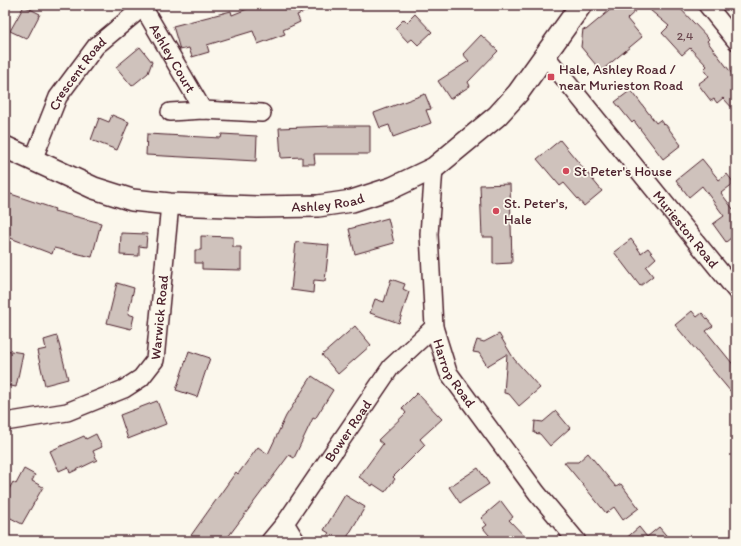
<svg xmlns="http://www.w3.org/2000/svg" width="741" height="546" font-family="Itim,sans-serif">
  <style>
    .building { fill: #cfc2bc; stroke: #4a1f2b }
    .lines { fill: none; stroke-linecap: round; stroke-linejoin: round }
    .minor-casing { stroke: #4a1f2b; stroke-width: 20 }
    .major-casing { stroke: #4a1f2b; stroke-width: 24 }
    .minor { stroke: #fbf7ec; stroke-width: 17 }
    .major { stroke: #fbf7ec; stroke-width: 21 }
    .poi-dot { fill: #d1495b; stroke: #fbf7ec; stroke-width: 1.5 }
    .labels { text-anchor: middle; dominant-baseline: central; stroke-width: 3.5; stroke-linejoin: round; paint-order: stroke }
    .number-label { font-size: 12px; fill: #6b484f }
    .street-label { font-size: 14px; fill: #4a1f2b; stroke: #fbf7ec }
    .poi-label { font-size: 14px; fill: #4a1f2b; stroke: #fbf7ec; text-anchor: start }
  </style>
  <rect width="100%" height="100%" fill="#fbf7ec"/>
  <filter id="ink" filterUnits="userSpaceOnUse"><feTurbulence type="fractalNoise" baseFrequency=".025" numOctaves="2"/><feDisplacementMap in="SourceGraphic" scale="8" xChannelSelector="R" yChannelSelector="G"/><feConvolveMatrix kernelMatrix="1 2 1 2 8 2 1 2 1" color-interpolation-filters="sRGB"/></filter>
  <g filter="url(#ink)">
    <!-- building -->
    <g class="building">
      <polygon points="257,5 320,5 297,15 300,22 283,30 285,34 258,44 253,31 207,45 209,52 192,57 189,48 180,50 173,26 231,11 232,15"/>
      <polygon points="616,5 642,5 627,19 642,37 601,71 581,47 583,29 586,30"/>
      <polygon points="644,5 677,5 709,39 707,41 736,79 736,112 723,98 717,103 714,99 711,101 698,84 709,76 704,69 707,66 690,48 682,55 662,33 669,26"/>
      <polygon points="24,6 40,14 27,39 10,31"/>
      <polygon points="415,14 432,32 418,45 412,39 408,42 395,28 404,19 407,22"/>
      <polygon points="481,35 498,51 468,82 470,86 450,99 438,81 469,61 463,54"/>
      <polygon points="140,47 152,62 148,73 132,86 116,67"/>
      <polygon points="631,90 656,123 660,120 663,124 666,125 681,145 663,159 634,121 632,123 615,102"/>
      <polygon points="425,94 431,109 426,110 431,123 393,137 389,125 380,128 374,113"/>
      <polygon points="112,115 129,122 117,150 91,140 99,118 109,122"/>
      <polygon points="331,126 370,126 370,154 314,154 315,164 302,164 302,157 281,158 279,128"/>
      <polygon points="147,134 221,138 222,134 257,136 256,161 146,155"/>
      <polygon points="560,140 602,191 584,206 564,183 560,186 537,159"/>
      <polygon points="702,159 719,180 727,174 734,183 721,193 733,209 736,207 736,234 726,242 713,224 724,216 702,186 689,197 676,180"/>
      <polygon points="510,184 512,263 493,264 493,237 482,237 480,185"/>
      <polygon points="5,192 55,209 54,211 101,223 92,257 54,248 52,254 5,236"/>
      <polygon points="388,218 394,243 355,254 349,229"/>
      <polygon points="121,233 147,234 146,247 139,246 139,256 120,255"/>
      <polygon points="201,236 233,237 233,247 241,247 241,270 202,269 202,263 195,263 195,250 201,250"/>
      <polygon points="631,239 641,253 648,248 656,258 646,267 653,276 640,286 614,252"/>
      <polygon points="296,242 329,245 325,281 314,280 313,293 291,290"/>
      <polygon points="391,279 405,284 403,289 409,292 399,323 370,313 375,299 384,302"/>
      <polygon points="117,283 134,288 128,314 134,316 131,329 107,323"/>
      <polygon points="692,311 697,317 702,313 713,326 706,331 736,368 736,398 675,325"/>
      <polygon points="355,326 371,345 338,374 322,355"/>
      <polygon points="499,334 514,359 540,388 519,406 509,394 504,393 507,354 487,366 479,353 473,352 477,340 484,342"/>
      <polygon points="57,336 68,379 45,385 37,351 46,349 44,340"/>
      <polygon points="5,350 23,353 16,387 5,385"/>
      <polygon points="189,351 210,358 197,397 176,390"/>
      <polygon points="312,376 333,390 315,419 313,418 294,458 289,455 225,541 187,541 236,472 238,474 258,447 268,454 286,416"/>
      <polygon points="417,393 442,419 420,439 425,445 393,477 395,479 385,492 373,484 372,486 359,477 383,444 378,440 406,413 402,408"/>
      <polygon points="157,401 166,424 128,439 120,415"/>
      <polygon points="556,411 570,428 550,446 540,434 534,433 535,421 543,422"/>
      <polygon points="96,434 102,447 93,451 97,460 70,473 68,467 59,471 50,451 84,436 86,439"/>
      <polygon points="588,453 616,487 621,484 639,508 623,520 614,507 606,513 564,462 578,462"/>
      <polygon points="478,468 489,484 460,503 449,487"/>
      <polygon points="24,469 35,475 32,481 43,487 22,524 5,515 5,496 13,482 16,484"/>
      <polygon points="345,495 365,507 345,541 324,541 329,533 324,530"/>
      <polygon points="501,501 513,517 509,520 529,541 494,541 483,528 487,525 481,518"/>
      <polygon points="639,527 647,537 659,527 671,541 623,541"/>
    </g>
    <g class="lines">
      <defs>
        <g id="minor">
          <polyline points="707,5 736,41"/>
          <path id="s1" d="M143 7 203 110"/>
          <path id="s2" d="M545 55 736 291"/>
          <polyline points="170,112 203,110 262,113"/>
          <path id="s3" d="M33 160 58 97 96 46 143 7 147 5"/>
          <path id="s4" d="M434 168 429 234 434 327 448 372 537 493 577 541"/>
          <path id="s5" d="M5 422 67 412 124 389 141 378 155 360 170 204"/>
          <polyline points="285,523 296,541"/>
          <path id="s6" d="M270 541 285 523 391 367 434 327"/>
        </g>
        <g id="major">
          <path id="s7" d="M5 147 94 188 132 200 170 204 257 207 318 206 352 201 392 188 434 168 497 116 518 93 581 5"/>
        </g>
      </defs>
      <!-- minor casing -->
      <use href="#minor" class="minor-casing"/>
      <!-- major casing -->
      <use href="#major" class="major-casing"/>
      <!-- minor -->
      <use href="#minor" class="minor"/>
      <!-- major -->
      <use href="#major" class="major"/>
    </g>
  </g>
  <!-- markers -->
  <g class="poi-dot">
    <rect x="547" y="73" width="8" height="8" rx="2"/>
    <circle cx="566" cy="171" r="4"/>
    <circle cx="496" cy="211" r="4"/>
  </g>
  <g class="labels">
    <!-- number labels -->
    <g class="number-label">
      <text x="685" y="36">2,4</text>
    </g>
    <!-- street labels -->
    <g class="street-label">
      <text stroke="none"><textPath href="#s1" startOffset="59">Ashley Court</textPath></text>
      <text stroke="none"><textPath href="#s3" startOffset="98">Crescent Road</textPath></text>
      <text stroke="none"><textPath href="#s7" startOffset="334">Ashley Road</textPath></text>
      <text stroke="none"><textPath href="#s2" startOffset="224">Murieston Road</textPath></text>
      <text stroke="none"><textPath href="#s5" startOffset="210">Warwick Road</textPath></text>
      <text stroke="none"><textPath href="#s4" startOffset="210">Harrop Road</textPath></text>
      <text stroke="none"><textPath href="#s6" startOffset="135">Bower Road</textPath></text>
    </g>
    <!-- poi labels -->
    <g class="poi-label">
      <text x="559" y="69">Hale, Ashley Road /<tspan x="559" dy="16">near Murieston Road</tspan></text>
      <text x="574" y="171">St Peter's House</text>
      <text x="504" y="203">St. Peter's,<tspan x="504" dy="16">Hale</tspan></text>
    </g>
  </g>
  <!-- margin -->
  <rect width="741" height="546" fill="none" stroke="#fbf7ec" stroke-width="20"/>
  <rect x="10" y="10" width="721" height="526" fill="none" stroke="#4a1f2b" stroke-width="1.5" filter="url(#ink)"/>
</svg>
